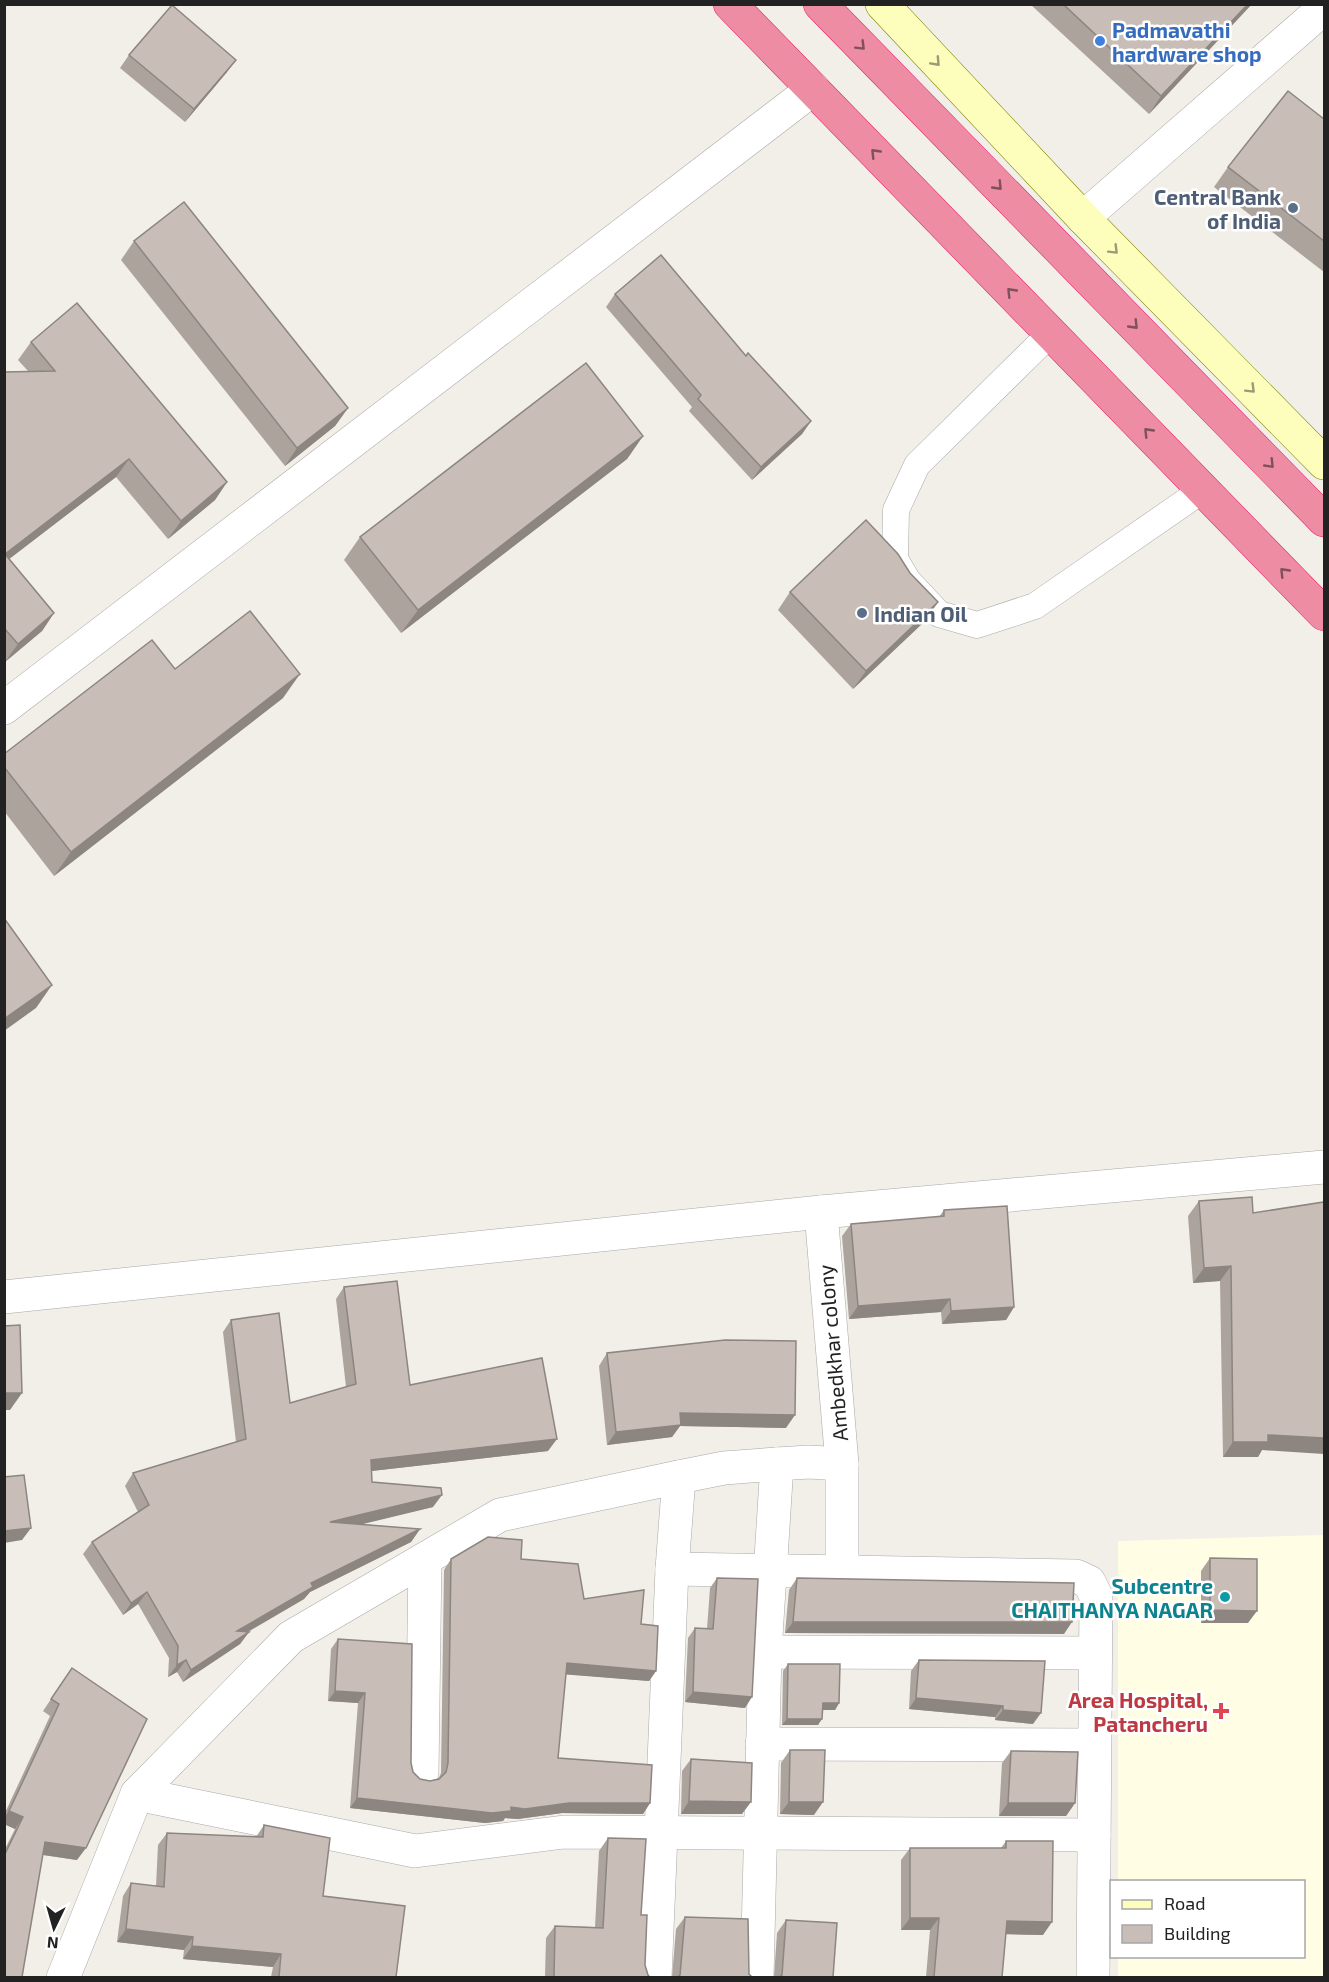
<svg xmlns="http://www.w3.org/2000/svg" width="1329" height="1982" font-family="'Exo 2',sans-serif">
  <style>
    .education { fill: #fffee5 }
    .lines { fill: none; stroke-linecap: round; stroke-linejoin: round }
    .lane-casing { stroke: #a9a9a9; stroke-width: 27 }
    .street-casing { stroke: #a9a9a9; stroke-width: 34 }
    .secondary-casing { stroke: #7a8200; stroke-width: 34 }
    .highway-casing { stroke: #e71f6d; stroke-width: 34 }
    .lane { stroke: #fff; stroke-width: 26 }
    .street { stroke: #fff; stroke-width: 33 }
    .secondary { stroke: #fdfebb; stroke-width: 33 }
    .highway { stroke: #ed8ca3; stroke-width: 33 }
    .wall { fill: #aca39d }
    .shaded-wall { fill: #8c8580 }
    .building { fill: #c8beb7; stroke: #8c8580; stroke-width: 1.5 }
    .oneway { stroke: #7d525c }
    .oneway2 { stroke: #9a9b76 }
    .shop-dot { fill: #3f7fe0; stroke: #fff; stroke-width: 2 }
    .service-dot { fill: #5c6f8a; stroke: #fff; stroke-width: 2 }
    .culture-dot { fill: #0f9aa8; stroke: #fff; stroke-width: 2 }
    .health-dot { fill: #e0444e; stroke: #fff; stroke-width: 2 }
    .labels { text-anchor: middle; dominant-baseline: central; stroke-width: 5; stroke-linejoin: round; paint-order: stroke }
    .shop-label { font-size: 21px; font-weight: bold; fill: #366cbe; stroke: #fff; text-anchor: start }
    .service-label { font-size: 21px; font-weight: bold; fill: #4e5e75; stroke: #fff; text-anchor: end }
    .street-label { font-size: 21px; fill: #222; stroke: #fff }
    .culture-label { font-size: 21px; font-weight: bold; fill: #0d838f; stroke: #fff; text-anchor: end }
    .health-label { font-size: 21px; font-weight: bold; fill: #be3a42; stroke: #fff; text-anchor: end }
  </style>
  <rect width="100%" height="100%" fill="#f2eee8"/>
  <!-- education -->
  <polygon class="education" points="1324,1535 1324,1977 1118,1977 1118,1957 1304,1956 1304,1882 1118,1881 1118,1541"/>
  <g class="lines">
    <defs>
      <polyline id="lane" points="1051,333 917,465 896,510 895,559 908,581 939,614 977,625 1035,606 1204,489"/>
      <g id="street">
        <polyline points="1083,218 1324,8"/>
        <polyline points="4,708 813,89"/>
        <polyline points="4,1297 821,1212 1324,1167"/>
        <polyline points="842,1464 842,1573"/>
        <polyline points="672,1569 1076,1576 1089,1582 1096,1596 1093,1978"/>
        <polyline points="765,1652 777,1464 809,1462 842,1464 821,1212"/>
        <polyline points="762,1744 1094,1745"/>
        <polyline points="422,1773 425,1559"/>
        <polyline points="137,1794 415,1851 564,1832 1094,1835"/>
        <polyline points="63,1978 137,1794 291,1637 500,1515 679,1477 724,1468 777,1464"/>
        <polyline points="655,1978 672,1569 679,1477"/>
        <polyline points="757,1978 765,1652 1094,1653"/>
      </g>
      <polyline id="secondary" points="882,4 1083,218 1324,463"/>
      <g id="highway">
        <polyline points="730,4 1324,614"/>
        <polyline points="820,4 1324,520"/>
      </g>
    </defs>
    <!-- lane casing -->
    <use href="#lane" class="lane-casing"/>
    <!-- street casing -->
    <use href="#street" class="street-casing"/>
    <!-- secondary casing -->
    <use href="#secondary" class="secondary-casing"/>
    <!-- highway casing -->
    <use href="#highway" class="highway-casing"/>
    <!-- lane -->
    <use href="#lane" class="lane"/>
    <!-- street -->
    <use href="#street" class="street"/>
    <!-- secondary -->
    <use href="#secondary" class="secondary"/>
    <!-- highway -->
    <use href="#highway" class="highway"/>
  </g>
  <!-- wall -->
  <g class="wall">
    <polygon points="1030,4 1252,4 1149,114"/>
    <polygon points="129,55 227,72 185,122 120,68"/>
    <polygon points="1324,119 1324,272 1214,187 1228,167"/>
    <polygon points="134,241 348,408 335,426 285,466 121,260"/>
    <polygon points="615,294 746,356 811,421 802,434 752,480 689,411 692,407 606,307"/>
    <polygon points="31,342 227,482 215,500 168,539 116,477 9,559 54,613 42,631 5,662 4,661 4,372 28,371 18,360"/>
    <polygon points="643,436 627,459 401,633 344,560 360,537"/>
    <polygon points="910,573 938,602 925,621 853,689 778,610 790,592"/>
    <polygon points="175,669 283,698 54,876 4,811 4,754"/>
    <polygon points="1252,1197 1262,1450 1258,1457 1223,1457 1220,1281 1193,1283 1188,1216 1199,1201"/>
    <polygon points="944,1210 1014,1307 1006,1320 942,1324 941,1312 849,1319 842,1236 851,1224 939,1217"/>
    <polygon points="344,1287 410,1385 548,1451 371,1471 372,1482 433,1507 361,1524 420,1529 411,1542 310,1592 304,1599 248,1632 249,1632 240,1644 183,1682 177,1672 168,1677 169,1658 138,1604 123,1615 83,1554 92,1542 138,1512 125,1486 133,1473 236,1442 223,1332 231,1320 290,1403 346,1387 336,1299"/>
    <polygon points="607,1353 786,1428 680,1426 672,1437 607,1445 599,1366"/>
    <polygon points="1210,1558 1248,1623 1201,1623 1201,1571"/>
    <polygon points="451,1559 521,1559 584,1599 641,1624 656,1671 649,1681 566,1674 558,1758 650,1803 643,1814 562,1813 518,1819 505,1818 503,1821 485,1823 350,1808 358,1703 328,1701 331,1649 338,1639 411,1763 413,1772 420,1779 430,1781 439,1778 441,1773 444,1570"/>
    <polygon points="717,1578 745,1708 685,1702 688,1638 695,1628 707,1629 710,1588"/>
    <polygon points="797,1578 1064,1634 785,1633 789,1590"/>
    <polygon points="919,1660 1033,1724 995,1720 995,1717 909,1709 911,1671"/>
    <polygon points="788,1664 839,1703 835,1710 823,1710 818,1725 782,1725 783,1671"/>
    <polygon points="72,1668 77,1860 43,1855 4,1977 4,1851 15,1829 4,1824 4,1815 50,1716 43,1711"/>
    <polygon points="790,1750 814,1815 780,1814 781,1763"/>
    <polygon points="1011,1751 1075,1803 1066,1816 999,1816 1002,1763"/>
    <polygon points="691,1759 742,1814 681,1814 682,1771"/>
    <polygon points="264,1825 323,1896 396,1977 271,1977 273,1967 183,1959 184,1950 117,1942 123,1896 131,1883 156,1886 158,1845 167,1833 256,1837"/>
    <polygon points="608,1838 641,1915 645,1965 648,1975 650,1977 545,1977 546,1938 555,1926 595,1927 599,1851"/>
    <polygon points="1006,1841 1043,1935 1006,1934 1002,1977 926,1977 930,1930 901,1930 901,1860 910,1848 1001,1848"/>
    <polygon points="685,1917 749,1974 752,1977 672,1977 676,1929"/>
    <polygon points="786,1920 833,1977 774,1977 777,1933"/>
  </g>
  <!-- shaded-wall -->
  <g class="shaded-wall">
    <polygon points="1248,4 1252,4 1149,114 1161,96"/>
    <polygon points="236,60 227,72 185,122 194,109"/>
    <polygon points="348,408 335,426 285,466 297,448"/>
    <polygon points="811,421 802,434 752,480 761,467"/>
    <polygon points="643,436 627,459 401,633 418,610"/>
    <polygon points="129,459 116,477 4,563 5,554"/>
    <polygon points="227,482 215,500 168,539 181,521"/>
    <polygon points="938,602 925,621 853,689 866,671"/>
    <polygon points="54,613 42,631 5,662 18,644"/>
    <polygon points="300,674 283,698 54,876 71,852"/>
    <polygon points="52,985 36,1008 4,1031 4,1019"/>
    <polygon points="1231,1266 1220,1281 1193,1283 1204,1268"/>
    <polygon points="950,1299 941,1312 849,1319 858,1306"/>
    <polygon points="1014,1307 1006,1320 942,1324 951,1311"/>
    <polygon points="4,1393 22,1393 10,1410 4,1410"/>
    <polygon points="680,1413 795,1415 786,1428 680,1426 672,1437 607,1445 616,1432"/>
    <polygon points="1268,1435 1324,1438 1324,1454 1262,1450 1258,1457 1223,1457 1233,1442"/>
    <polygon points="557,1439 548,1451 363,1472 371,1460"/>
    <polygon points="442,1495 433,1507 322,1534 330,1522"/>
    <polygon points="31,1528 22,1540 4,1543 4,1531"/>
    <polygon points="420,1529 411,1542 310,1592 304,1599 228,1643 237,1631 311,1583"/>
    <polygon points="147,1592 138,1604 123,1615 131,1603"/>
    <polygon points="1210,1610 1257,1611 1248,1623 1201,1623"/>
    <polygon points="793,1622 1072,1622 1064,1634 785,1633"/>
    <polygon points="249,1632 240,1644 183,1682 191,1670"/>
    <polygon points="186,1660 177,1672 168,1677 177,1665"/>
    <polygon points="567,1663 656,1671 649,1681 560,1674"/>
    <polygon points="335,1691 365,1693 358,1703 328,1701"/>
    <polygon points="693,1692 752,1697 745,1708 685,1702"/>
    <polygon points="916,1698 1003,1706 995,1717 909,1709"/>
    <polygon points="823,1703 839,1703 835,1710 818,1710"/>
    <polygon points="1003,1710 1041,1713 1033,1724 995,1720"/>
    <polygon points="787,1719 822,1719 818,1725 782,1725"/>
    <polygon points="357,1798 569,1803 650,1803 643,1814 562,1813 518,1819 505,1818 503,1821 485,1823 350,1808"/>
    <polygon points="689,1801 751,1802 742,1814 681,1814"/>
    <polygon points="789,1802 823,1802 814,1815 780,1814"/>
    <polygon points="1008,1803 1075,1803 1066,1816 999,1816"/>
    <polygon points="9,1811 23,1817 15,1829 4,1824 4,1818"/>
    <polygon points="45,1842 86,1848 77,1860 37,1854"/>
    <polygon points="910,1918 939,1918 930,1930 901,1930"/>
    <polygon points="1007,1921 1052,1922 1043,1935 999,1934"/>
    <polygon points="126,1929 193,1937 184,1950 117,1942"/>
    <polygon points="192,1946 281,1954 273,1967 183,1959"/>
  </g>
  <!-- building -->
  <g class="building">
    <polygon points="1063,4 1248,4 1161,96"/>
    <polygon points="172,5 236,60 194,109 129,55"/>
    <polygon points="1288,91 1324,119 1324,241 1228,167"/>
    <polygon points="184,202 348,408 297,448 134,241"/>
    <polygon points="661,255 746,356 748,353 811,421 761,467 698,399 701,395 615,294"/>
    <polygon points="77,303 227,482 181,521 129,459 5,554 54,613 18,644 4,628 4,372 55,371 31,342"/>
    <polygon points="586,363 643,436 418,610 360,537"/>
    <polygon points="866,520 898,554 910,573 938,602 866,671 790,592"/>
    <polygon points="250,611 300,674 71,852 4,767 4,754 152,640 175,669"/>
    <polygon points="4,918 52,985 4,1019"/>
    <polygon points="1252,1197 1253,1213 1324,1202 1324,1438 1268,1435 1268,1442 1233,1442 1231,1266 1204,1268 1199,1201"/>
    <polygon points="1007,1206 1014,1307 951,1311 950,1299 858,1306 851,1224 944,1216 944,1210"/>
    <polygon points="397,1281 410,1385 542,1358 557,1439 371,1460 372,1482 441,1488 442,1495 330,1522 420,1529 311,1583 313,1587 237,1631 249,1632 191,1670 186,1660 177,1665 178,1646 147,1592 131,1603 92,1542 149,1505 133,1473 246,1439 231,1320 279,1313 290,1403 356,1384 344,1287"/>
    <polygon points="20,1325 22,1393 4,1393 4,1326"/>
    <polygon points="725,1340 796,1341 795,1415 680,1413 681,1425 616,1432 607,1353"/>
    <polygon points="24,1475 31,1528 4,1531 4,1477"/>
    <polygon points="488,1537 522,1540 521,1559 578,1564 584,1599 644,1590 641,1624 658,1626 656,1671 567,1663 558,1758 652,1765 650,1803 569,1803 525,1809 511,1807 511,1811 492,1813 357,1798 365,1693 335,1691 338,1639 412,1644 411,1763 413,1772 420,1779 430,1781 439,1779 446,1772 448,1763 451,1559"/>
    <polygon points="1210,1558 1257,1559 1257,1611 1210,1610"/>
    <polygon points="717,1578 758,1579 752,1697 693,1692 695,1628 713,1629"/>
    <polygon points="797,1578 1074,1583 1072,1622 793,1622"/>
    <polygon points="919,1660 1045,1661 1041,1713 1003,1710 1003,1706 916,1698"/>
    <polygon points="788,1664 840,1664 839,1703 823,1703 822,1719 787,1719"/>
    <polygon points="72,1668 147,1719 86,1848 45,1842 22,1977 4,1977 4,1856 23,1817 9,1811 59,1704 51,1699"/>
    <polygon points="790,1750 825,1750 823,1802 789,1802"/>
    <polygon points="1011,1751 1078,1752 1075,1803 1008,1803"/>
    <polygon points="691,1759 752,1763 751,1802 689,1801"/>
    <polygon points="264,1825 330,1838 323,1896 405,1906 396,1977 279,1977 281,1954 192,1946 193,1937 126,1929 131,1883 164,1887 167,1833 263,1837"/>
    <polygon points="608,1838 646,1839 641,1915 647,1915 645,1965 648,1975 650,1977 554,1977 555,1926 603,1928"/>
    <polygon points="1006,1841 1053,1841 1052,1922 1007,1921 1002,1977 934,1977 939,1918 910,1918 910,1848 1006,1848"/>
    <polygon points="685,1917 748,1919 749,1974 752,1977 677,1977 680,1975"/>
    <polygon points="786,1920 837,1923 833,1977 779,1977 782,1975"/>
  </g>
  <!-- one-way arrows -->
  <defs><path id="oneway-chevron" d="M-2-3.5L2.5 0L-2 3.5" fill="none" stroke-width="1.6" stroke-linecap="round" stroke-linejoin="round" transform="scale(1.5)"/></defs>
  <g class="oneway">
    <use href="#oneway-chevron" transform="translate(861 46) rotate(45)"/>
    <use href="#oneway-chevron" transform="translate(875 153) rotate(-134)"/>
    <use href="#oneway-chevron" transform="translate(998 186) rotate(46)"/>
    <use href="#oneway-chevron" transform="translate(1011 292) rotate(-134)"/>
    <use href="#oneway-chevron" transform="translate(1134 325) rotate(46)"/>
    <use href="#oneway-chevron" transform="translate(1148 432) rotate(-134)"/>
    <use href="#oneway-chevron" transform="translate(1270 464) rotate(46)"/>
    <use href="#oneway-chevron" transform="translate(1284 572) rotate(-134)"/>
  </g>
  <g class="oneway2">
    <use href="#oneway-chevron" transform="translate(936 62) rotate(47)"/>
    <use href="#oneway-chevron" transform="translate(1114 250) rotate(45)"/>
    <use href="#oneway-chevron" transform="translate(1251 389) rotate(45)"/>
  </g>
  <!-- markers -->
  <circle class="shop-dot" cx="1100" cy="41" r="6"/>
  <g class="service-dot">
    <circle cx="1293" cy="208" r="6"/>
    <circle cx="862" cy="613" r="6"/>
  </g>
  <circle class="culture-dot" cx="1225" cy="1597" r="6"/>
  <path class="health-dot" d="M1218 1702h6v6h6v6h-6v6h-6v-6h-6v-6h6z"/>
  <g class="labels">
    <!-- shop labels -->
    <g class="shop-label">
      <text x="1112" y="29">Padmavathi<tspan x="1112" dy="24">hardware shop</tspan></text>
    </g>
    <!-- service labels -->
    <g class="service-label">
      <text x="1281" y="196">Central Bank<tspan x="1281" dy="24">of India</tspan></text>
      <text x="874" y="613" text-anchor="start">Indian Oil</text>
    </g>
    <!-- street labels -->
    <g class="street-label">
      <text transform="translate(832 1353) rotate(-95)">Ambedkhar colony</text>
    </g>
    <!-- culture labels -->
    <g class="culture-label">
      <text x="1213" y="1585">Subcentre<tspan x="1213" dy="24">CHAITHANYA NAGAR</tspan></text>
    </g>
    <!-- health labels -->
    <g class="health-label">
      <text x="1208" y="1699">Area Hospital,<tspan x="1208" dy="24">Patancheru</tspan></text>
    </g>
  </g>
  <!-- border -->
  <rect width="1329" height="1982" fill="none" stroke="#222222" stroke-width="12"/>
  <!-- legend -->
  <rect x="1110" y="1880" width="195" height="78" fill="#ffffff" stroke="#a7a7a7" stroke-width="1.5"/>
  <rect x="1122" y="1900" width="30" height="9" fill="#fdfebb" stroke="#a7a7a7" stroke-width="1.5"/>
  <text x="1164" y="1910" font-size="18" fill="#222222">Road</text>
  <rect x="1122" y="1925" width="30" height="18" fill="#c8beb7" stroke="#a7a7a7" stroke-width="1.5"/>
  <text x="1164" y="1940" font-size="18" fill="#222222">Building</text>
  <!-- north arrow -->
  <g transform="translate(54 1928) rotate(185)" stroke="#ffffff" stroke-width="4.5" paint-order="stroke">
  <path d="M0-4.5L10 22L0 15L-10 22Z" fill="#222222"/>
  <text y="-9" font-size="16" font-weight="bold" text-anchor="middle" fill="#222222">N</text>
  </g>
</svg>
